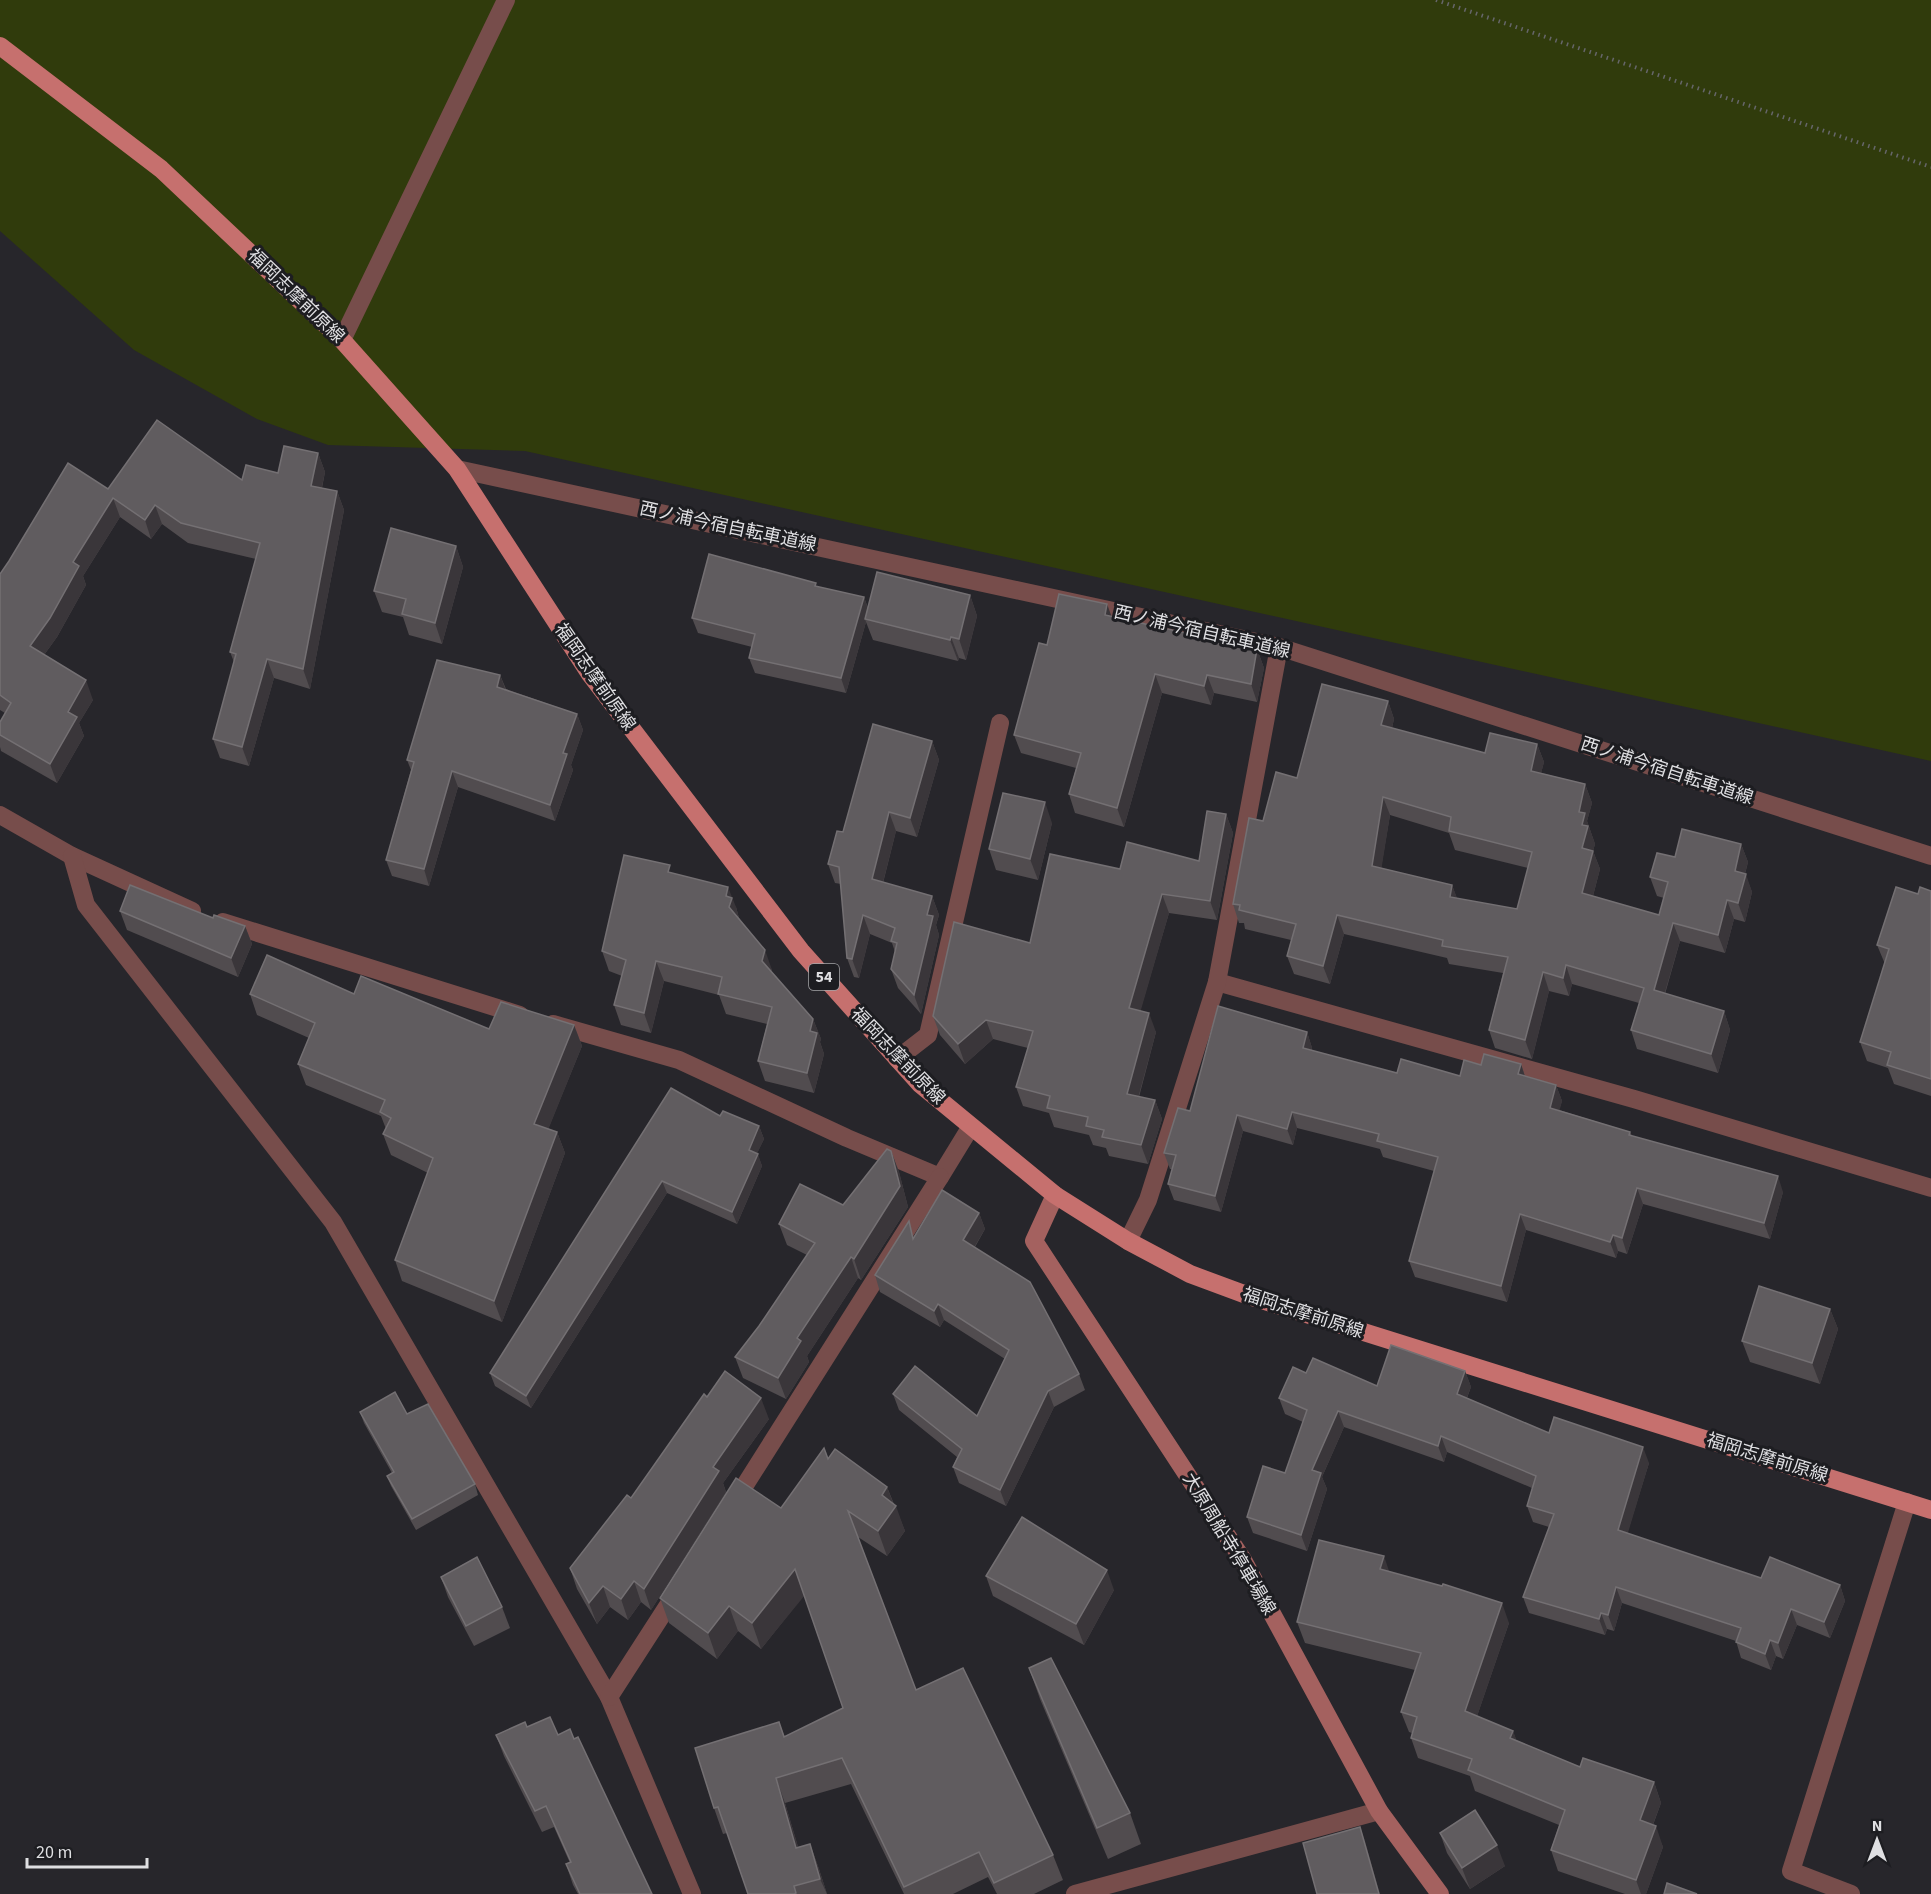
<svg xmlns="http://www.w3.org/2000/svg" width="1931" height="1894" font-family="'Source Sans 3','Noto Sans JP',sans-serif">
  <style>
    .green { fill: #303b0c }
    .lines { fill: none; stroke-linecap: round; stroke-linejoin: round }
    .path { stroke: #66666a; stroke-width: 4; stroke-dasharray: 1.5 4.5; stroke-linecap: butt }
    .lane { stroke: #774d4b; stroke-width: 18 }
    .street { stroke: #774d4b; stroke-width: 18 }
    .secondary { stroke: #a4615f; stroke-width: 18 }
    .primary { stroke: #c6706e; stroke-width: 18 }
    .wall { fill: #514c4f; fill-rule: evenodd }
    .shaded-wall { fill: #3a363a }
    .building { fill: #605c5f; stroke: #747073; stroke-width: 1.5; fill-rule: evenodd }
    .labels { text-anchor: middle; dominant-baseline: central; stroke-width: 6; stroke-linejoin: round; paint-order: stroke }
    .shield { fill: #1d1d21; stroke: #a5a5a8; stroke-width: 1.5 }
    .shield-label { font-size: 16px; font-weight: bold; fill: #dfdfe2 }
    .street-label { font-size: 18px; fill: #dfdfe2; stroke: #1d1d21 }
  </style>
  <rect width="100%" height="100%" fill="#27262b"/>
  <!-- green -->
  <polygon class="green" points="0,0 1931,0 1931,761 525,451 328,445 257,419 134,350 0,231"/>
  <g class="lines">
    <!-- path -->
    <polyline class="path" points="1436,0 1931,167"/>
    <!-- lane -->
    <polyline class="lane" points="457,469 1279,647 1931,856"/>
    <!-- street -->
    <g class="street">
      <polyline points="342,340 506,0"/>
      <polyline points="0,815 72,856 192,911"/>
      <polyline points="72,856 86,905 333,1222 609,1697 692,1894"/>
      <polyline points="223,922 520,1015"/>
      <polyline points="1217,982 1634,1099 1931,1188"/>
      <polyline points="553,1024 679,1060 847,1138 940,1177 970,1128"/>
      <polyline points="897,1059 928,1035 1000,723"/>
      <polyline points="1128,1241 1148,1200 1217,982 1279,647"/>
      <polyline points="733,1504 940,1177"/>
      <polyline points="609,1697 678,1590"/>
      <polyline points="1075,1894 1379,1811"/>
      <polyline points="1851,1894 1791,1871 1907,1502"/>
    </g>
    <!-- secondary -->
    <polyline class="secondary" points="1055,1195 1034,1241 1243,1560 1379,1811 1440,1894"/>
    <!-- primary -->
    <polyline class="primary" points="0,46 161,169 342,340 457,469 590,674 801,951 920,1084 1055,1195 1128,1241 1190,1274 1252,1297 1931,1510"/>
  </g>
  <!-- wall -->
  <g class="wall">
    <polygon points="318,453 325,472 322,488 337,491 344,510 310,689 274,678 249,766 220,758 213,739 234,662 230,652 256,559 188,543 162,524 151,539 120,517 83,576 86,585 57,637 44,655 93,700 79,723 84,736 57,783 1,751 0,747 0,722 5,713 0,710 0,574 108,489 242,480 278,473"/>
    <polygon points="456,546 463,567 442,644 409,635 403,617 382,612 374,591"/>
    <polygon points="817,587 864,597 868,608 970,595 977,616 966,660 959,658 958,661 873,640 866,622 846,693 755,673 749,658 752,647 698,633 692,618"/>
    <polygon points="1112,617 1257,649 1264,668 1257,702 1214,693 1211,705 1162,693 1124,827 1075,813 1069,794 1076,768 1021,753 1014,735 1047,645"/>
    <polygon points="500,675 506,689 577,714 583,730 571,765 573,770 555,821 458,787 429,886 392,876 386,860 411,770 407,760"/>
    <path d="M1388 701 1394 719 1392 728 1485 753 1537 744 1544 762 1541 773 1585 784 1592 803 1587 821 1595 844 1593 851 1600 869 1593 896 1659 915 1664 898 1657 896 1650 877 1675 857 1741 844 1748 862 1745 874 1752 892 1745 922 1734 919 1725 953 1680 941 1665 994 1724 1011 1730 1030 1718 1073 1637 1049 1631 1030 1639 1003 1572 984 1569 996 1549 991 1532 1059 1495 1048 1489 1030 1503 973 1449 964 1447 958 1344 934 1330 984 1294 974 1287 956 1291 940 1245 929 1244 923H1239L1233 904 1263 821 1297 778ZM1390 815 1449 833 1455 850 1528 868 1517 909 1457 899 1452 885 1381 868Z"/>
    <polygon points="932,741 939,760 917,837 896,831 883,883 932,896 939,915 936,925 939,935 921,1014 898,988 891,969 895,952 892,943 870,934 859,978 854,977 847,958 841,884 835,883 828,864 843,832"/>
    <polygon points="1226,814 1233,833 1217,920 1169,913 1140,1011 1156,1032 1139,1097 1155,1100 1162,1119 1148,1164 1109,1156 1106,1148 1093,1145 1089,1135 1054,1127 1049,1113 1023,1106 1016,1087 1028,1048 993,1039 965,1064 940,1035 933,1016 1030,943 1120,869 1199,861"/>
    <polygon points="1052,823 1038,880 996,870 989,849"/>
    <polygon points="672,873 736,907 739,918 772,970 772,972 813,1019 821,1039 820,1042 824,1054 814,1093 765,1081 758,1061 767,1024 726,1014 719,995 664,981 651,1033 621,1025 614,1005 622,976 609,971 602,951"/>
    <polygon points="1931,891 1931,1096 1894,1084 1888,1068 1867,1061 1860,1042 1885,964 1877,945 1918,894"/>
    <polygon points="120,911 213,918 245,926 252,944 238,977 127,930"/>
    <polygon points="250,994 354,994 489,1029 574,1025 582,1046 548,1129 557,1132 565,1153 502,1322 402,1281 395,1260 428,1173 391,1155 383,1134 386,1129 381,1116 306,1085 298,1064 309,1038 257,1015"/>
    <polygon points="1307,1032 1312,1048 1312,1051 1397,1073 1460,1076 1481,1065 1521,1064 1525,1076 1556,1085 1562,1101 1559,1110 1630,1132 1632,1136 1783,1192 1770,1239 1643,1204 1627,1254 1618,1251 1616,1258 1526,1230 1507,1302 1415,1277 1409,1261 1434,1171 1383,1157 1380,1149 1297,1128 1293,1145 1243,1131 1221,1212 1174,1200 1168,1184 1172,1169 1170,1169 1164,1153 1190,1111"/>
    <polygon points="720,1116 759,1126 764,1139 757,1153 762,1166 737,1224 667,1193 531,1408 495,1386 490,1373"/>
    <polygon points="891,1151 899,1172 908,1207 861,1280 858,1278 807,1356 809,1362 786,1399 743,1378 735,1357 759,1326 807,1255 787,1245 779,1224 843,1205"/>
    <polygon points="979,1213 985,1229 975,1247 1079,1374 1085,1390 1054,1407 1006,1506 959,1483 953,1467 957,1457 899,1410 893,1394 977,1416 1005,1359 944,1320 940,1327 880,1292 875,1275 915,1237"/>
    <polygon points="1830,1309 1838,1329 1820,1384 1750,1362 1742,1341"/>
    <polygon points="1465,1371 1471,1387 1467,1398 1549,1433 1649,1463 1627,1534 1761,1578 1840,1585 1845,1601 1830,1638 1797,1625 1783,1659 1776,1656 1771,1670 1741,1658 1736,1641 1622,1603 1614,1631 1607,1629 1605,1635 1529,1613 1523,1597 1549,1527 1533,1522 1527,1506 1532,1488 1447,1452 1444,1462 1344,1427 1322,1477 1327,1489 1307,1551 1253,1533 1247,1517 1285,1473 1303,1422 1285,1414 1279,1398 1306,1373 1377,1386"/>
    <polygon points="707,1397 769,1419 723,1483 726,1492 651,1610 641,1602 628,1620 610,1607 597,1624 577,1589 570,1568 631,1498"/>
    <polygon points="360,1412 407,1414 475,1484 478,1495 416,1530 391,1486 387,1476 392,1473 364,1423"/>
    <polygon points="828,1459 887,1487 905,1531 887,1556 858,1537 916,1690 1053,1855 1063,1880 1034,1894 997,1894 988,1877 953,1894 904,1894 851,1784 785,1803 798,1847 810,1844 819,1869 827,1894 748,1894 727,1833 723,1834 714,1808 779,1722 785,1737 843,1708 804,1595 761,1649 738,1631 717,1659 669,1623 660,1598 781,1508"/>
    <polygon points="1389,1571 1509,1623 1477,1716 1513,1731 1516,1740 1580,1767 1654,1782 1661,1803 1653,1825 1663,1847 1646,1894 1625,1894 1558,1871 1551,1850 1559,1825 1475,1791 1470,1776 1418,1758 1411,1738 1412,1733 1409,1732 1401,1712 1415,1670 1305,1643 1297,1622"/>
    <polygon points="986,1576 1114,1590 1084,1645 993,1596"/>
    <polygon points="441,1577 502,1607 510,1628 474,1646 448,1597"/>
    <polygon points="1029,1668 1130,1813 1141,1844 1108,1859 1040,1699"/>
    <polygon points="527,1727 574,1739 652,1894 578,1894 573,1885 566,1864 570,1863 554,1827 542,1832 504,1756 496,1735"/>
    <polygon points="1440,1833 1505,1866 1470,1889 1447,1853"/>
  </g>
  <!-- shaded-wall -->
  <g class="shaded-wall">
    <polygon points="318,453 325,472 318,505 311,486"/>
    <polygon points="337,491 344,510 310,689 303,669"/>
    <polygon points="113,498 120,517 83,576 86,585 57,637 36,666 30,646 73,562"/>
    <polygon points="155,505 162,524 151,539 145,520"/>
    <polygon points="456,546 463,567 442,644 435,623"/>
    <polygon points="970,595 977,616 966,660 959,639"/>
    <polygon points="864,597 869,612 865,619 866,622 846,693 841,678"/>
    <polygon points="1107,604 1114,623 1105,615"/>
    <polygon points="951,637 959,658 958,661 950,640"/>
    <polygon points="1257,649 1264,668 1257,702 1251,684"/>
    <polygon points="267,659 274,678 249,766 242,747"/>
    <polygon points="1155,674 1162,693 1124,827 1117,808"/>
    <polygon points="500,675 506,691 497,687"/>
    <polygon points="1207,675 1214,693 1211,705 1204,686"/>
    <polygon points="86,680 93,700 79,723 84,736 57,783 50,764 68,712"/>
    <polygon points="1388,701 1394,719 1388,744 1381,725"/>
    <polygon points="577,714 583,730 571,765 573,770 555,821 550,805 563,753"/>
    <polygon points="932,741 939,760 917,837 910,818"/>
    <polygon points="1537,744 1544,762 1537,789 1531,771"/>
    <polygon points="452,771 458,787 429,886 424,869"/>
    <polygon points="1585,784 1592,803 1587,821 1595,844 1593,851 1600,869 1589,911 1582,893 1582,848 1579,812"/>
    <polygon points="1383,797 1390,815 1379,884 1372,866"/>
    <polygon points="1045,802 1052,823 1038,880 1030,859"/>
    <polygon points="889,812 896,831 879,898 872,879"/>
    <polygon points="1226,814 1233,833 1217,920 1210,901"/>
    <polygon points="1741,844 1748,862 1741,889 1735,871"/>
    <polygon points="1746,874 1752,892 1745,922 1738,903"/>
    <polygon points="1452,885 1459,903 1450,897"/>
    <polygon points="728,887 736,907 739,918 729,907 726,896"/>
    <polygon points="1162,894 1169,913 1136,1027 1129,1008"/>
    <polygon points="932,896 939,915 936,925 939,935 921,1014 914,995 927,915"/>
    <polygon points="1727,900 1734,919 1725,953 1718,935"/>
    <polygon points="863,915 870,934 859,978 852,959"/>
    <polygon points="1337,915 1344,934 1330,984 1323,966"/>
    <polygon points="1673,923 1680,941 1660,1009 1654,990"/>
    <polygon points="245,926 252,944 238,977 231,958"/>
    <polygon points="765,950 772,970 769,981 762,961"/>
    <polygon points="656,961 664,981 651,1033 644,1013"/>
    <polygon points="1566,965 1572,984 1569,996 1563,978"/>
    <polygon points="1543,972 1549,991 1532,1059 1525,1040"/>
    <polygon points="1724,1011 1730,1030 1718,1073 1711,1054"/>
    <polygon points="1149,1013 1156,1032 1134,1113 1127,1094"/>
    <polygon points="813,1019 821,1039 820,1042 824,1054 814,1093 807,1073 810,1031"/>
    <polygon points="986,1020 993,1039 965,1064 958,1044"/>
    <polygon points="574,1025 582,1046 542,1145 534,1124"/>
    <polygon points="1307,1032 1312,1048 1309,1064 1303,1048"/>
    <polygon points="1521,1064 1526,1080 1518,1074"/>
    <polygon points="1556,1085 1562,1101 1556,1124 1550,1108"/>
    <polygon points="1155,1100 1162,1119 1148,1164 1141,1145"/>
    <polygon points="1292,1112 1297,1128 1293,1145 1287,1129"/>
    <polygon points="1237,1115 1243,1131 1221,1212 1215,1196"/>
    <polygon points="759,1126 764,1139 753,1162 749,1150"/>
    <polygon points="557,1132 565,1153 502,1322 494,1301"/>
    <polygon points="891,1151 899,1172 908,1207 861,1280 854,1259"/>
    <polygon points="758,1154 762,1166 737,1224 732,1212"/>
    <polygon points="1778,1176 1783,1192 1770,1239 1764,1223"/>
    <polygon points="662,1181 667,1193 531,1408 526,1396"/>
    <polygon points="1637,1188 1643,1204 1627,1254 1622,1238"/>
    <polygon points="979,1213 985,1229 969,1256 963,1240"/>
    <polygon points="1520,1214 1526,1230 1507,1302 1501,1286"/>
    <polygon points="1613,1235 1618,1251 1616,1258 1610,1242"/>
    <polygon points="851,1257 858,1278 807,1356 809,1362 786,1399 778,1378 797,1338"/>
    <polygon points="938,1304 944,1320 940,1327 934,1311"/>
    <polygon points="1830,1309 1838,1329 1820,1384 1812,1363"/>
    <polygon points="1465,1371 1471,1387 1462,1410 1457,1394"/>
    <polygon points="1048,1391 1054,1407 1006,1506 1000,1490"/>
    <polygon points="761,1398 769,1419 723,1483 726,1492 651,1610 644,1589 713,1467"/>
    <polygon points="1338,1411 1344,1427 1322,1477 1327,1489 1307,1551 1301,1535 1312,1470"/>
    <polygon points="1441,1436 1447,1452 1444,1462 1438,1446"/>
    <polygon points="1643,1447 1649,1463 1624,1546 1618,1530"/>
    <polygon points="887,1487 895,1508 896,1506 905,1531 887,1556 878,1531 882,1495"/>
    <polygon points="1384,1556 1391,1577 1380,1569"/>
    <polygon points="795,1569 805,1595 761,1649 752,1623"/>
    <polygon points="1107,1570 1114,1590 1084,1645 1076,1624"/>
    <polygon points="634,1581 641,1602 628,1620 621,1599"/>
    <polygon points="1840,1585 1845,1601 1830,1638 1824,1622"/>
    <polygon points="603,1586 610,1607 597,1624 589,1603"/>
    <polygon points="1616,1587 1622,1603 1614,1631 1608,1615"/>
    <polygon points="1502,1603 1509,1623 1472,1731 1465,1711"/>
    <polygon points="729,1606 738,1631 717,1659 708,1633"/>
    <polygon points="1791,1609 1797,1625 1783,1659 1778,1643"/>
    <polygon points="1601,1613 1607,1629 1605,1635 1599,1619"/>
    <polygon points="1770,1640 1776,1656 1771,1670 1765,1654"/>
    <polygon points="1513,1731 1521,1752 1510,1738"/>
    <polygon points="776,1778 785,1803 806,1873 796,1848"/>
    <polygon points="1654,1782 1661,1803 1647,1840 1640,1820"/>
    <polygon points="1656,1826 1663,1847 1646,1894 1641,1894 1636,1880"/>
    <polygon points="1360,1827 1365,1841 1380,1894 1379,1894"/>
    <polygon points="810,1844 819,1869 827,1894 820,1879"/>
    <polygon points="1497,1845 1505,1866 1470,1889 1462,1868"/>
  </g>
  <!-- building -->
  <g class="building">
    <polygon points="157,420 242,480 246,465 278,473 284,446 318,453 311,486 337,491 303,669 267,659 242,747 213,739 236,654 230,652 260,543 181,523 155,505 145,520 113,498 73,562 79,566 50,618 30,646 86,680 68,712 77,717 50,764 0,735 0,722 11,703 0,695 0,574 9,561 68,463 108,489"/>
    <polygon points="391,528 456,546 435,623 402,614 406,599 374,591"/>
    <polygon points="709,554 816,583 815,586 864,597 841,678 749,658 755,634 692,618"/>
    <polygon points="877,572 970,595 959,639 951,637 950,640 865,619"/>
    <polygon points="1059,594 1107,604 1105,615 1257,649 1251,684 1207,675 1204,686 1155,674 1117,808 1069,794 1081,753 1014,735 1039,643 1047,645"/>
    <polygon points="437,660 500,675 497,687 577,714 563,753 567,754 550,805 452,771 424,869 386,860 414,762 407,760"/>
    <path d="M1322 684 1388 701 1381 725 1485 753 1490 733 1537 744 1531 771 1585 784 1579 812 1585 813 1582 825 1588 826 1582 848 1593 851 1582 893 1659 915 1668 882 1650 877 1657 853 1675 857 1682 829 1741 844 1735 871 1746 874 1738 903 1727 900 1718 935 1673 923 1654 990 1724 1011 1711 1054 1631 1030 1644 988 1566 965 1563 978 1543 972 1525 1040 1489 1030 1508 957 1442 946 1443 940 1337 915 1323 966 1287 956 1296 924 1239 910 1240 905 1233 904 1249 818 1263 821 1276 772 1297 778ZM1383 797 1451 817 1449 831 1532 852 1517 909 1450 897 1452 885 1372 866Z"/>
    <polygon points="873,724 932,741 910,818 889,812 872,879 932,896 927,915 933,916 914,995 891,969 897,943 891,941 895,928 863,915 852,959 847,958 839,867 828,864 837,831 843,832"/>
    <polygon points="1003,793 1045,802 1030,859 989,849"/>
    <polygon points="1207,811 1226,814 1210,901 1162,894 1129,1008 1149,1013 1127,1094 1155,1100 1141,1145 1102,1137 1104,1130 1086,1126 1088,1117 1047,1108 1050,1096 1016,1087 1033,1031 986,1020 958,1044 933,1016 954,922 1030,943 1050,854 1120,869 1127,842 1199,861"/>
    <polygon points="624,855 670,865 668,872 728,887 726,896 732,898 729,907 765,950 762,961 813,1019 810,1031 817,1033 807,1073 758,1061 772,1007 718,994 722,977 656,961 644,1013 614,1005 626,960 602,951"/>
    <polygon points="130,885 213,918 214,915 245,926 231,958 120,911"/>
    <polygon points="1896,887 1918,894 1920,887 1931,891 1931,1079 1887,1065 1891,1052 1860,1042 1889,949 1877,945"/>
    <polygon points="267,955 354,994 361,976 489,1029 501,1002 574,1025 534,1124 557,1132 494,1301 395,1260 433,1158 383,1134 391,1118 380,1112 385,1100 298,1064 315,1023 250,994"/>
    <polygon points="1218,1006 1307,1032 1303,1048 1397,1073 1401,1059 1460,1076 1464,1060 1481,1065 1484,1054 1521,1064 1518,1074 1556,1085 1550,1108 1630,1132 1629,1135 1778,1176 1764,1223 1637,1188 1622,1238 1613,1235 1610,1242 1520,1214 1501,1286 1409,1261 1438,1157 1377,1141 1379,1134 1292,1112 1287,1129 1237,1115 1215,1196 1168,1184 1176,1155 1164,1153 1178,1108 1190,1111"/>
    <polygon points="671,1088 720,1116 723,1111 759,1126 749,1150 758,1154 732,1212 662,1181 526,1396 490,1373"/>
    <polygon points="887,1149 891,1151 900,1186 854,1259 851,1257 797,1338 801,1341 778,1378 735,1357 759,1326 815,1243 779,1224 800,1184 843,1205"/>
    <polygon points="942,1190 979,1213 963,1240 1030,1282 1079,1374 1048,1391 1000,1490 953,1467 962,1449 893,1394 915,1366 977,1416 1009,1350 938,1304 934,1311 875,1275 909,1221 913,1239"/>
    <polygon points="1759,1286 1830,1309 1812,1363 1742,1341"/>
    <polygon points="1391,1345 1465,1371 1457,1394 1549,1433 1554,1417 1643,1447 1618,1530 1761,1578 1770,1557 1840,1585 1824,1622 1791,1609 1778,1643 1770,1640 1765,1654 1736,1642 1741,1628 1616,1587 1608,1615 1601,1613 1599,1619 1523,1597 1554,1514 1527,1506 1536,1476 1441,1436 1438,1446 1338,1411 1312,1470 1321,1473 1301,1535 1247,1517 1263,1466 1285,1473 1307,1410 1279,1398 1293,1367 1306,1373 1313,1358 1377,1386"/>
    <polygon points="725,1371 761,1398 713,1467 719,1471 644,1589 634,1581 621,1599 603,1586 589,1603 570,1568 627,1495 631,1498 704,1394 707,1397"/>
    <polygon points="395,1392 407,1414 428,1404 475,1484 412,1519 387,1476 394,1472 360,1412"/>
    <polygon points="824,1448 828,1459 835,1449 887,1487 882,1495 896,1506 878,1531 848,1511 916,1690 963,1668 1053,1855 994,1883 979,1852 904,1887 842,1758 776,1778 796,1848 810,1844 820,1879 794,1886 796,1893 794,1894 748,1894 718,1807 714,1808 695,1748 779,1722 784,1737 843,1708 795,1569 752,1623 729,1606 708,1633 660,1598 736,1478 781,1508"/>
    <polygon points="1022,1517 1107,1570 1076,1624 986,1576"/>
    <polygon points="1319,1540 1384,1556 1380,1569 1442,1586 1443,1584 1502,1603 1465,1711 1513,1731 1510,1738 1580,1767 1583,1758 1654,1782 1640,1820 1656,1826 1636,1880 1551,1850 1565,1810 1468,1770 1472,1759 1411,1738 1417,1717 1401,1712 1421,1653 1297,1622"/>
    <polygon points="477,1557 502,1607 466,1626 441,1577"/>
    <polygon points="1051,1658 1130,1813 1097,1828 1029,1668"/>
    <polygon points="550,1717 558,1735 570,1729 574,1739 578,1737 652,1894 580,1894 566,1864 571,1862 546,1806 535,1811 496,1735 525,1722 527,1727"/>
    <polygon points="1475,1810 1497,1845 1462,1868 1440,1833"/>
    <polygon points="1360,1827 1379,1894 1317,1894 1303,1843"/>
    <polygon points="1667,1883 1697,1894 1664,1894"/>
  </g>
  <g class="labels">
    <!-- shield labels -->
    <rect class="shield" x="809" y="964" width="30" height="26" rx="4.5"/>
    <g class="shield-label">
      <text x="824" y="977">54</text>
    </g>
    <!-- street labels -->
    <g class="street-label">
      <text transform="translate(296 296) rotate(44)">福岡志摩前原線</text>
      <text transform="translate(728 527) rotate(12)">西ノ浦今宿自転車道線</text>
      <text transform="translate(1202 632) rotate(13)">西ノ浦今宿自転車道線</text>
      <text transform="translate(595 677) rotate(55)">福岡志摩前原線</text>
      <text transform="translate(1667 771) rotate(18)">西ノ浦今宿自転車道線</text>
      <text transform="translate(898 1056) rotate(46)">福岡志摩前原線</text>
      <text transform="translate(1303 1313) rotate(18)">福岡志摩前原線</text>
      <text transform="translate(1767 1458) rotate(17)">福岡志摩前原線</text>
      <text transform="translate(1229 1544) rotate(59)">大原周船寺停車場線</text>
    </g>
  </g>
  <!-- north arrow -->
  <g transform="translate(1877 1840)" stroke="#1d1d21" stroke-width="4.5" paint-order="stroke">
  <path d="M0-4.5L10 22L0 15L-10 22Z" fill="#dfdfe2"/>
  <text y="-9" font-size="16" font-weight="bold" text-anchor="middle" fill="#dfdfe2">N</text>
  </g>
  <!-- scale -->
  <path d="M27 1858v9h120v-9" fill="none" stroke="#dfdfe2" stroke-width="3"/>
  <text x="36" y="1858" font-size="18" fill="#dfdfe2" stroke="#1d1d21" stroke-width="4.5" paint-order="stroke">20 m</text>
</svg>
